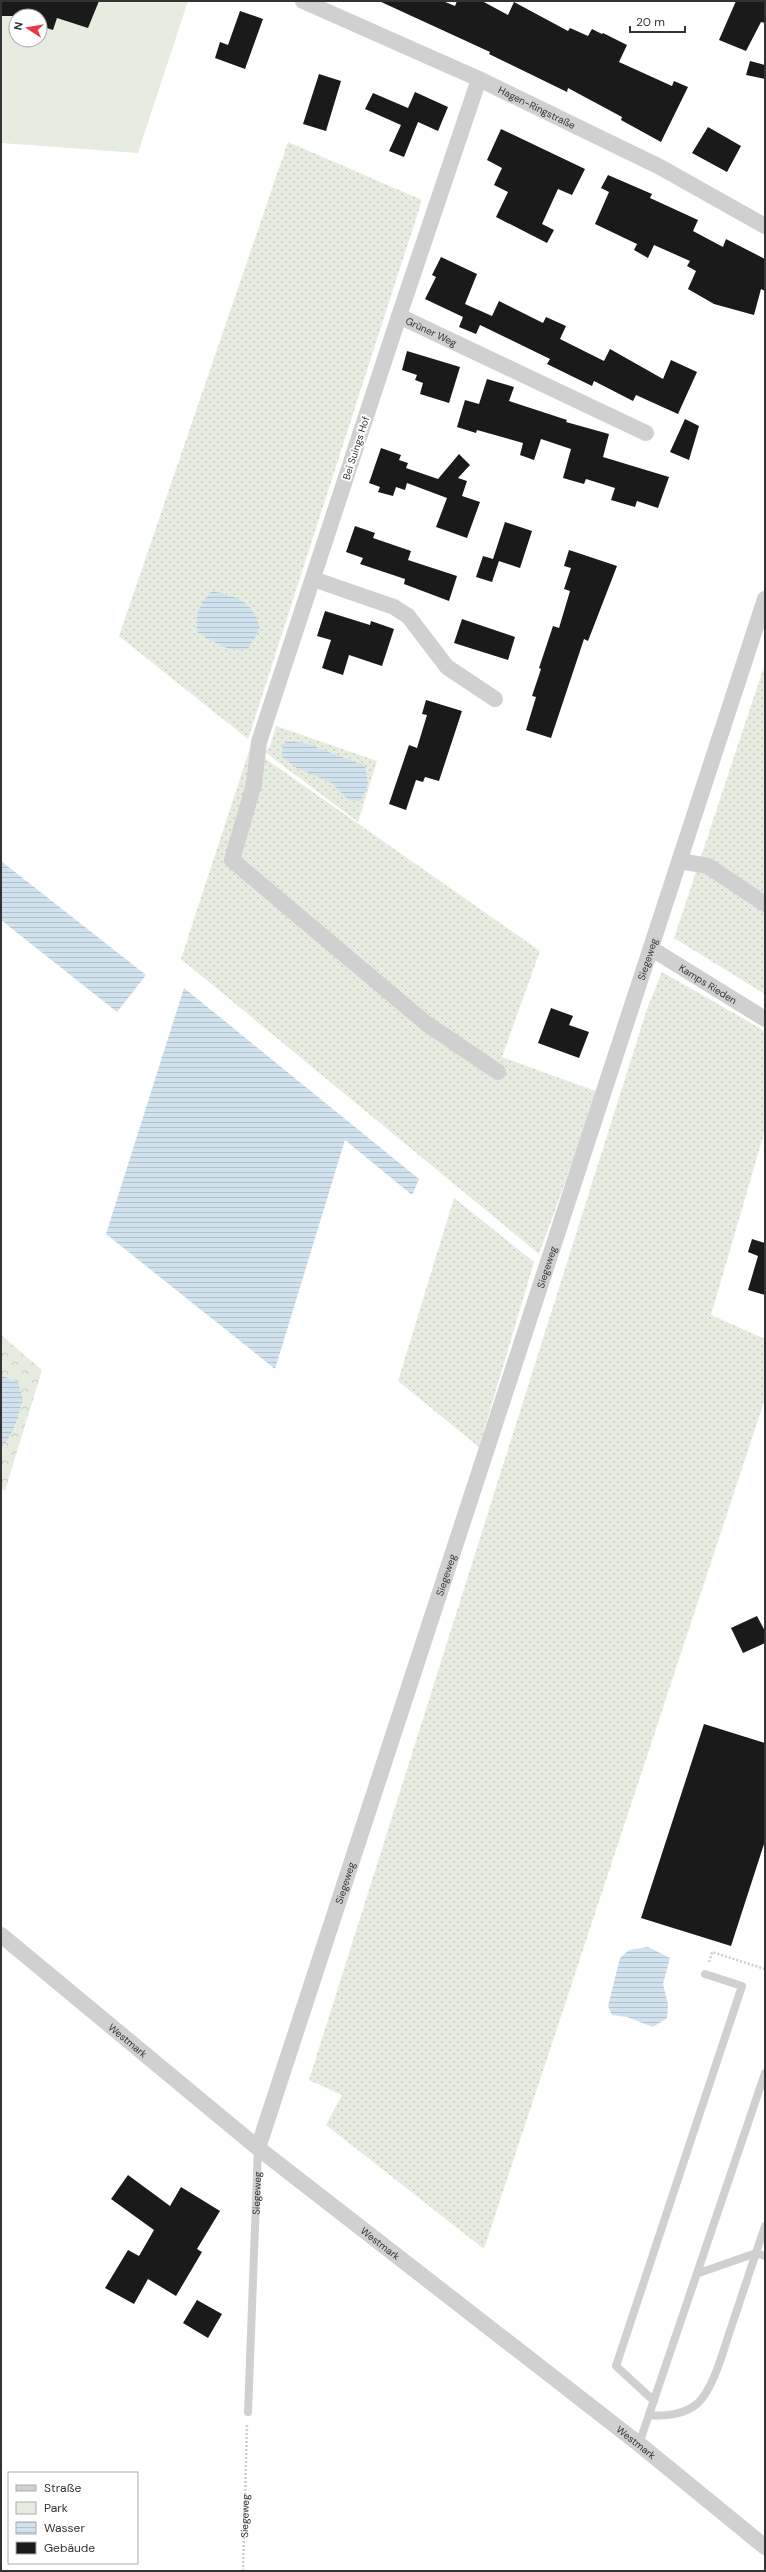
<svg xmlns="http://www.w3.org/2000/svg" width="766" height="2572" font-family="'DM Sans',sans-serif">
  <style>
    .grass { fill: url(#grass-dots) }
    .forest { fill: url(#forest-crowns) }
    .green { fill: #e6ecdf; fill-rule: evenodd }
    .water { fill: url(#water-rules) }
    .building { fill: #1a1a1a }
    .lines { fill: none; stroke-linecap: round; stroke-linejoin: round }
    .path { stroke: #cdcdcd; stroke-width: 2.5; stroke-dasharray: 2 2; stroke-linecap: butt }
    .lane { stroke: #d0d0d0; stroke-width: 8 }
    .street { stroke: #d0d0d0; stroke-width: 16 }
    .labels { text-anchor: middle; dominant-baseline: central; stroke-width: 4; stroke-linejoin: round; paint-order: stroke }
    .street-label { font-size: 10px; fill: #333; stroke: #fff }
  </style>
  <defs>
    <pattern id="grass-dots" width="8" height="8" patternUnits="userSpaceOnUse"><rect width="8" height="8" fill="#e6ecdf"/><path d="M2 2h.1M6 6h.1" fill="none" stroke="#c6cbc0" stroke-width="1.8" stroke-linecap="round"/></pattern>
    <pattern id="forest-crowns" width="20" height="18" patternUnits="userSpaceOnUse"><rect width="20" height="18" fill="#e6ecdf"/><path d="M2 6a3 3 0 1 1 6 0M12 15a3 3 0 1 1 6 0" fill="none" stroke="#c6cbc0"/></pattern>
    <pattern id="water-rules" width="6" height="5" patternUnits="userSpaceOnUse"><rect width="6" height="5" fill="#cfe2ee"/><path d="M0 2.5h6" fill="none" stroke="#b2c2cd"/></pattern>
  </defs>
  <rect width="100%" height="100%" fill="#fff"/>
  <!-- grass -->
  <g class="grass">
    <polygon points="288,142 422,200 248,739 119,636"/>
    <polygon points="765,664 765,994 674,938"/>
    <polygon points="276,726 377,761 358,822 265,752 270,746"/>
    <polygon points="250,748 540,951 502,1057 598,1092 539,1254 181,959"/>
    <polygon points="662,972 765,1031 765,1130 711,1315 765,1339 765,1399 484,2249 326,2125 342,2095 309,2080 647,1009"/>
    <polygon points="454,1198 534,1262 479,1447 398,1381"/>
  </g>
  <!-- forest -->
  <polygon class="forest" points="1,1335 42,1370 5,1491 1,1488 1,1445 5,1443 18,1382 1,1375"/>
  <!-- green -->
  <path class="green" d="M1 1H188L138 153 1 143ZM16 16H40V40H16Z"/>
  <!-- water -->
  <g class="water">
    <path d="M212 591C237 597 252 600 260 627L248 649C229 654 213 641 197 632 195 614 199 605 212 591Z"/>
    <polygon points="290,741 308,744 365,766 368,784 361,801 349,800 330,782 297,768 282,757 283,744"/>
    <polygon points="1,861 146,975 117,1012 1,920"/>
    <polygon points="184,988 419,1179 412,1195 345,1140 275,1369 106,1234"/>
    <polygon points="1,1375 18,1382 23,1400 14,1428 5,1444 1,1445"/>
    <polygon points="648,1947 670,1958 663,1984 668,2004 667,2018 653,2027 627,2017 612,2015 608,2006 620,1958 629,1950"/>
  </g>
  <!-- building -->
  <g class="building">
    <polygon points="1,1 99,1 88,28 57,18 53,30 40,26 40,16 1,16"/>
    <polygon points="379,1 443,1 455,6 457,1 482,1 508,15 514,2 568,31 570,28 588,36 592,29 602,34 603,33 627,45 619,62 672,86 674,81 688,87 661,142 621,120 622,117 568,88 567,92 489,54 490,52"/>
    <polygon points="736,1 765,1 765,23 761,22 746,51 719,40"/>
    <polygon points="240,11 263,19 245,69 215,58 220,42 228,45"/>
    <polygon points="750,61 765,65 765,79 746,75"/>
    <polygon points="319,74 341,81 326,131 303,124"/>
    <polygon points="415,92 448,107 438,131 418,122 404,157 389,151 401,125 365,109 373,93 408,108"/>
    <polygon points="708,127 741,146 727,172 692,153"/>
    <polygon points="501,129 585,169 572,195 558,189 542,224 554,230 547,243 496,217 508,192 494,185 502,168 487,160"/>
    <polygon points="608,175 652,194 650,198 698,220 693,231 723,247 726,239 765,259 765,291 761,289 754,315 714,304 688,289 696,271 687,266 690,261 654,245 648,258 634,250 637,244 595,224 609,192 601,188"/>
    <polygon points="441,257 477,274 465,304 492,316 499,301 543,323 546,317 566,326 560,339 604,361 610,349 663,379 671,360 697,372 678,414 636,395 633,401 594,381 592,386 547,364 550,359 480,325 476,334 459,327 463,317 425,299 436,277 432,275"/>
    <polygon points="407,351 460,367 449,403 420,394 423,383 415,380 417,375 402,370"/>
    <polygon points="487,379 514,387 509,401 567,420 566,422 609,434 603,457 669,477 658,508 637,501 635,507 611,500 615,488 586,479 584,484 563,478 571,449 541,439 534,460 520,455 523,443 477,430 476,433 457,427 465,400 479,404"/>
    <polygon points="685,419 699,426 689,460 670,452"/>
    <polygon points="381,448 401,455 399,460 408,463 406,468 438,479 459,454 470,465 458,478 467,481 462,496 480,502 467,538 436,527 447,498 407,483 405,490 396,487 393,496 378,492 380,487 369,483"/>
    <polygon points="505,522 532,531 520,568 496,560 499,561 492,582 476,577 483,556 493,559"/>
    <polygon points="355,526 375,533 373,538 411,551 408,560 457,576 449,601 404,584 405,579 360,564 363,558 346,552"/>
    <polygon points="569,550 617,566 588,641 584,639 551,738 526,730 536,697 532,696 541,669 539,668 553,626 559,628 570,591 564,589 571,568 564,566"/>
    <polygon points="325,611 370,625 371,621 394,629 382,666 349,655 343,675 322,668 331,640 317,636"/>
    <polygon points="462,619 515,637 508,660 454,643"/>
    <polygon points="426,700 462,711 439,781 425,777 423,782 416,780 406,810 389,804 409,745 417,748 427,715 422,714"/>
    <polygon points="551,1008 573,1016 569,1025 589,1032 579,1058 538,1043"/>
    <polygon points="752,1239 765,1243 765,1295 748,1290 758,1256 748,1252"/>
    <polygon points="757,1616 765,1631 765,1643 743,1653 731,1628"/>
    <polygon points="704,1724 765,1743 765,1841 731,1946 641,1918"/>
    <polygon points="128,2175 170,2206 181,2187 220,2211 197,2249 202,2252 176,2296 148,2279 134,2304 105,2288 128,2250 139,2256 154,2230 111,2199"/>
    <polygon points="197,2300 222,2314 208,2338 183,2323"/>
  </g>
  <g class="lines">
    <!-- path -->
    <g class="path">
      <polyline points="709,1962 712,1952 765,1969"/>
      <path id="s1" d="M243 2571 247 2424"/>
    </g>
    <!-- lane -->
    <g class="lane">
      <polyline points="699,2273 756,2253 765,2256"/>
      <polyline points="654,2401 616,2366 742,1986 705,1974"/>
      <path id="s2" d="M248 2412 258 2148"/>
      <path d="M649 2415C665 2417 686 2414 698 2403 715 2386 724 2347 732 2325 743 2292 754 2259 765 2226"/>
      <polyline points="639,2444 765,2073"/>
    </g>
    <!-- street -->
    <g class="street">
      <path id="s3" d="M303 1 479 79 660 167 765 226"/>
      <path id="s4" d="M479 79 399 316 646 433"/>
      <polyline points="399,316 259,742 254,784 232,860 427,1024 498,1072"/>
      <polyline points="313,579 394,607 408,616 447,667 495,699"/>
      <polyline points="680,861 708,866 765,904"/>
      <path id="s5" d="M652 949 765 1019"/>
      <path id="s6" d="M1 1935 258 2148 639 2444 765 2547"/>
      <path id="s7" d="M258 2148 765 599"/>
    </g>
  </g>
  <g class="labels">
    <!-- street labels -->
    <g class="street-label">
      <text stroke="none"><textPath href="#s3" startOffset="257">Hagen-Ringstraße</textPath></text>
      <text stroke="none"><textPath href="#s4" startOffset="286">Grüner Weg</textPath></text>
      <text transform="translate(356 448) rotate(-72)">Bei Suings Hof</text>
      <text stroke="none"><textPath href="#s7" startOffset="1251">Siegeweg</textPath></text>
      <text stroke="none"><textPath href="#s5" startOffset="66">Kamps Rieden</textPath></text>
      <text stroke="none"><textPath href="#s7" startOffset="927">Siegeweg</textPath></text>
      <text stroke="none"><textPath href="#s7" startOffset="603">Siegeweg</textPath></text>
      <text stroke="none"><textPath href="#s7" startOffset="279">Siegeweg</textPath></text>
      <text stroke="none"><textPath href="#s6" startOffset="165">Westmark</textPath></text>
      <text stroke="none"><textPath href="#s2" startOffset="219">Siegeweg</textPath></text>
      <text stroke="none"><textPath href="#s6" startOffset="489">Westmark</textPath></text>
      <text stroke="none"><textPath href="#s6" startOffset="813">Westmark</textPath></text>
      <text stroke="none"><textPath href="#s1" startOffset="55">Siegeweg</textPath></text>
    </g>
  </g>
  <!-- border -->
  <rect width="766" height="2572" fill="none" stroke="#333333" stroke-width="4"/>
  <!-- legend -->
  <rect x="8" y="2472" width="130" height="92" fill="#ffffff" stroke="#adadad"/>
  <rect x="16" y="2485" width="20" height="6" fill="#d0d0d0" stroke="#adadad"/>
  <text x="44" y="2492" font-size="12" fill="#333333">Straße</text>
  <rect x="16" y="2502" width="20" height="12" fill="#e6ecdf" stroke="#adadad"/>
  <text x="44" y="2512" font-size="12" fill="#333333">Park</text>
  <rect x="16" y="2522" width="20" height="12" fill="url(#water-rules)" stroke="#adadad"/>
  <text x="44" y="2532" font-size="12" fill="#333333">Wasser</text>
  <rect x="16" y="2542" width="20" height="12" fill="#1a1a1a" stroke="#adadad"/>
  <text x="44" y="2552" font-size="12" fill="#333333">Gebäude</text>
  <!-- north arrow -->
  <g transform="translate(28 28) rotate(282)"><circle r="19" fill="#ffffff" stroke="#adadad"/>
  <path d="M0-3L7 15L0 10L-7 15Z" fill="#e63946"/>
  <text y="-6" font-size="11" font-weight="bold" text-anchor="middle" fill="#333333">N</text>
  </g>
  <!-- scale -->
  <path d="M630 26v6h55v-6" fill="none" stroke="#333333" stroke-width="2"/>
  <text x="636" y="26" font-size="12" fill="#333333" stroke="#ffffff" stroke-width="3" paint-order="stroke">20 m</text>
</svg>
